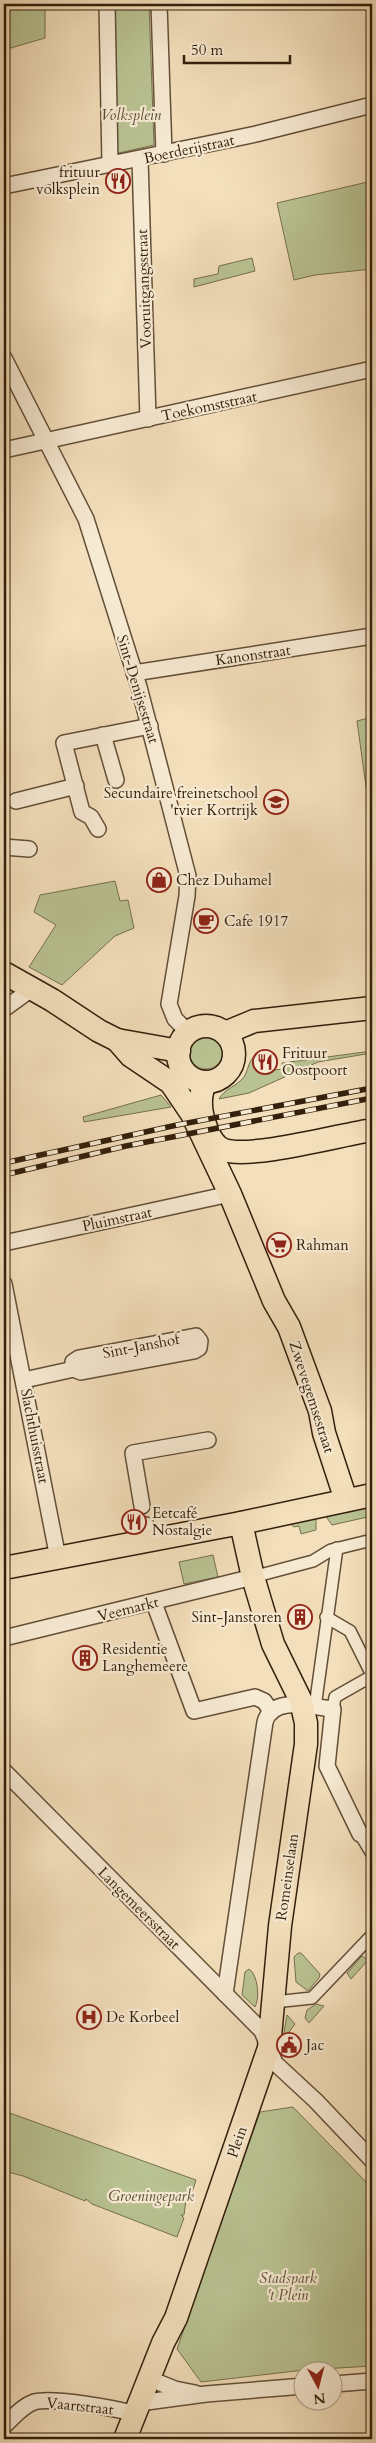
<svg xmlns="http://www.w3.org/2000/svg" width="376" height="2443" font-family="Cardo,serif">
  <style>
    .green { fill: #b9c292; stroke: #76704e }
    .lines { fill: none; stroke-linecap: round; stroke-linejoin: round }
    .pedestrian-casing { stroke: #634f37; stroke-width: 14 }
    .minor-casing { stroke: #634f37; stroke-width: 18 }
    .primary-casing { stroke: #331f0b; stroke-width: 25 }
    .pedestrian { stroke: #f7ead3; stroke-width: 11 }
    .minor { stroke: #f7ead3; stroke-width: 15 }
    .primary { stroke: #f3dfbb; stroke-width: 22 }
    .rail-casing { stroke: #331f0b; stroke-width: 5.5 }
    .rail { stroke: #f7ead3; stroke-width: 4; stroke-dasharray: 11; stroke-linecap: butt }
    .labels { text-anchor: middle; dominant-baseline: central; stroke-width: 4.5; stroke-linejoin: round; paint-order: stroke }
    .park-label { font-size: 15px; font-style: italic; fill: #5b5034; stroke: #f7ead3 }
    .street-label { font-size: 15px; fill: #331f0b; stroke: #f7ead3 }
    .poi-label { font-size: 15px; fill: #331f0b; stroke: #f7ead3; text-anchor: start }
  </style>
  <rect width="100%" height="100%" fill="#f3dfbb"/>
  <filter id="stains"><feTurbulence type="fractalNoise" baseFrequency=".004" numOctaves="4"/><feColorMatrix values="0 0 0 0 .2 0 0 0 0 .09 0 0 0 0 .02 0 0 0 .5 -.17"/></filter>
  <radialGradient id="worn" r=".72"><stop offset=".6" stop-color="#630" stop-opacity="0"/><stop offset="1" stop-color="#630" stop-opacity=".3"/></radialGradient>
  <!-- green -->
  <g class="green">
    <polygon points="4,4 45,4 45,38 4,50"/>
    <polygon points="107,4 149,4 154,145 110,155"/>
    <polygon points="372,181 372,269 315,275 294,280 277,203"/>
    <polygon points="252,258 255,271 194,287 194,279 218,274 219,266"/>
    <polygon points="372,717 372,830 357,721"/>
    <polygon points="115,881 120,901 128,900 134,928 115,936 62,985 29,967 56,925 34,912 40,895"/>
    <circle cx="206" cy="1052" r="17"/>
    <path d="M372 1051V1053L318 1062 249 1093 219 1099C223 1090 237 1086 244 1077 249 1069 248 1060 256 1055L258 1072 283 1069 282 1063Z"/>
    <polygon points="161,1095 171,1107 84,1122 83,1117"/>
    <polygon points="372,1505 372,1516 332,1525 325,1515"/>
    <polygon points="316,1517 316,1530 301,1534 299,1526 294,1527 288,1522"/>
    <polygon points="213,1555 218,1577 184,1584 179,1562"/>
    <polygon points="298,1953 301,1953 320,1974 319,1978 308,1991 296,1982 294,1957"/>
    <polygon points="362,1956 368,1960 351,1979 347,1973"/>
    <path d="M249 1969C258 1974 260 1999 255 2007L242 1995 245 1972Z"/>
    <polygon points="316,2004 324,2006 309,2023 305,2018 307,2010"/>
    <polygon points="287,2015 295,2024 284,2039 283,2039"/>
    <polygon points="293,2107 372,2188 372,2366 304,2370 201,2382 177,2349 260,2112"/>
    <polygon points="4,2111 196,2180 190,2199 186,2200 184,2215 181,2215 184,2218 177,2237 92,2204 86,2199 85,2201 23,2176 4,2171"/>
  </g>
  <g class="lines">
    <defs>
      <g id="pedestrian">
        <polyline points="253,1577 313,1561 331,1550 372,1540"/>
        <polyline points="326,1617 350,1631 372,1675"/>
        <polyline points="315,1707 337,1548"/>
        <polyline points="333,1709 335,1697 372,1676"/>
        <polyline points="360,1834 372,1854"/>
        <polyline points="274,2002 312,1998 372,1935"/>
      </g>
      <g id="minor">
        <polyline points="107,4 110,165"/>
        <polyline points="159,4 164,154"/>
        <polyline points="140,159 148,419"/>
        <polyline points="4,186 256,134 372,105"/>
        <polyline points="4,358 86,519 139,687 188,876 187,896 169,1004 175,1019 188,1032"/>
        <polyline points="4,450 372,369"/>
        <polyline points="134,673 372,636"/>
        <polyline points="103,735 116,780"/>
        <polyline points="16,801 76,786"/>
        <polyline points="98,829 91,817 82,812 64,743 150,726"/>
        <polyline points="4,847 29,849"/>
        <polyline points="4,1009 33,988"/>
        <polyline points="4,1243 230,1194"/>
        <polyline points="4,1284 58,1558"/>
        <polyline points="24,1380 74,1369 81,1372 194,1351 199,1348 200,1341 196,1336 191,1337 79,1358 73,1362 74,1369"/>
        <polyline points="142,1506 133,1453 208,1440"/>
        <polyline points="146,1525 149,1539"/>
        <polyline points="154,1603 194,1711 255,1697 264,1701 271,1711"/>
        <polyline points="4,1638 253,1577"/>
        <polyline points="4,1771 262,2031 275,2063 316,2101 372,2160"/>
        <path d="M225 1994 265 1722C273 1695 312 1707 333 1709L327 1766 360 1834"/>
        <polyline points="150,2379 175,2389 195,2393"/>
        <polyline points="334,2384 372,2381"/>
        <polyline points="139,2403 206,2394 304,2386"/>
        <path d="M4 2426C13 2418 22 2406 34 2402 52 2397 115 2408 135 2414"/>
      </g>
      <g id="primary">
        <polyline points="4,973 52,1000 99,1031 117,1040 179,1051"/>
        <circle cx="206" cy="1054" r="28"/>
        <polyline points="225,1033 254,1021 372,1008"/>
        <polyline points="117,1040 131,1056 171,1083 192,1114 230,1194 274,1301 289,1327 320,1411 324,1433 346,1500"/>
        <path d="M205 1082C203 1088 201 1094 201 1100 200 1115 209 1145 224 1150 251 1159 340 1135 372 1130"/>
        <polyline points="4,1568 241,1523 372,1495"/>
        <polyline points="125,2439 163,2343 176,2318 269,2048 280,1926 306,1744 306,1723 301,1701 273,1644 253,1577 241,1523"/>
      </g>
    </defs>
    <!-- pedestrian casing -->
    <use href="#pedestrian" class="pedestrian-casing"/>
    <!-- minor casing -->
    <use href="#minor" class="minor-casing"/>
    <!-- primary casing -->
    <use href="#primary" class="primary-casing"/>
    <!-- pedestrian -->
    <use href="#pedestrian" class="pedestrian"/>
    <!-- minor -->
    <use href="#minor" class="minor"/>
    <!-- primary -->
    <use href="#primary" class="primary"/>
    <defs>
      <g id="rail">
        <polyline points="4,1163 177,1125 372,1088"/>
        <polyline points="4,1175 126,1146 372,1098"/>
      </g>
    </defs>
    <!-- rail casing -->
    <use href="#rail" class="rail-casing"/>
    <!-- rail -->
    <use href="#rail" class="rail"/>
  </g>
  <!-- icons -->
  <defs>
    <symbol id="restaurant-ring" viewBox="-11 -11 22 22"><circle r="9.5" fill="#f7ead3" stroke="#8f2418" stroke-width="1.5"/><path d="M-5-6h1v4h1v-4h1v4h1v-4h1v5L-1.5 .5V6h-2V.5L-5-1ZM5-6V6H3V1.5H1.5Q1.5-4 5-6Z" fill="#8f2418"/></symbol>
    <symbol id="school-ring" viewBox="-11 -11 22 22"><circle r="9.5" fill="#f7ead3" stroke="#8f2418" stroke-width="1.5"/><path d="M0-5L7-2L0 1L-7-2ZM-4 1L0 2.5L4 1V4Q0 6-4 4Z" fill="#8f2418"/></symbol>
    <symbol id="shop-ring" viewBox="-11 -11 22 22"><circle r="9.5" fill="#f7ead3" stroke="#8f2418" stroke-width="1.5"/><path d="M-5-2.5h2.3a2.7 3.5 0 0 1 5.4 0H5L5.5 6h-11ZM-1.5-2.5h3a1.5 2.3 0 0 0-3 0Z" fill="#8f2418"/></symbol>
    <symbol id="cafe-ring" viewBox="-11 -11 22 22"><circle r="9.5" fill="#f7ead3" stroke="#8f2418" stroke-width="1.5"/><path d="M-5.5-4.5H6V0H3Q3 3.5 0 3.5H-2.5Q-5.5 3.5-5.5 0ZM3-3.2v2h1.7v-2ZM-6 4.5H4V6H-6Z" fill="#8f2418"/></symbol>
    <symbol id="supermarket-ring" viewBox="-11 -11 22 22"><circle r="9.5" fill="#f7ead3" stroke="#8f2418" stroke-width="1.5"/><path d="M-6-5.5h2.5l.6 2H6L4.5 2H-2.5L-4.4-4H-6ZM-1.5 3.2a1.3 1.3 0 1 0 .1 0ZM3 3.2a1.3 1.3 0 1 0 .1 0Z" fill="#8f2418"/></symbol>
    <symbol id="building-ring" viewBox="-11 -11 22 22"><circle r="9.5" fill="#f7ead3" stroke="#8f2418" stroke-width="1.5"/><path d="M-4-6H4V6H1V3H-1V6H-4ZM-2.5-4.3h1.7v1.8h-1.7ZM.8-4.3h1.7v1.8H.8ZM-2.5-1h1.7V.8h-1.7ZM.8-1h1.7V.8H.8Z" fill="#8f2418"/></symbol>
    <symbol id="hospital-ring" viewBox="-11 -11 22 22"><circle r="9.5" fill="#f7ead3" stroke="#8f2418" stroke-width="1.5"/><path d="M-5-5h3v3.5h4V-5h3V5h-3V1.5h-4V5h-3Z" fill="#8f2418"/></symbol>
    <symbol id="civic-ring" viewBox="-11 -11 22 22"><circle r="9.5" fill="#f7ead3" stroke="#8f2418" stroke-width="1.5"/><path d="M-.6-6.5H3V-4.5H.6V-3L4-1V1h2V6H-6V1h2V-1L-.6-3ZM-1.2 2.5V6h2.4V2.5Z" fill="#8f2418"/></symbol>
  </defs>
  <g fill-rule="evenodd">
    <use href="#restaurant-ring" x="104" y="167" width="28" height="28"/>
    <use href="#school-ring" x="262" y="788" width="28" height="28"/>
    <use href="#shop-ring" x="145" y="866" width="28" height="28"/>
    <use href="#cafe-ring" x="192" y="907" width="28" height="28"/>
    <use href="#restaurant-ring" x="251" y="1048" width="28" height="28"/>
    <use href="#supermarket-ring" x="265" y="1231" width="28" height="28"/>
    <use href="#restaurant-ring" x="120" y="1508" width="28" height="28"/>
    <use href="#building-ring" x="286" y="1603" width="28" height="28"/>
    <use href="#building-ring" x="71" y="1644" width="28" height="28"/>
    <use href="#hospital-ring" x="75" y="2003" width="28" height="28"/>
    <use href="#civic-ring" x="275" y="2031" width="28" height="28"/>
  </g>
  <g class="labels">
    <!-- park labels -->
    <g class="park-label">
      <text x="131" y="115">Volksplein</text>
      <text x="151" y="2196">Groeningepark</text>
      <text x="288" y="2278">Stadspark<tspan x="288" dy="17">'t Plein</tspan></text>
    </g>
    <!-- street labels -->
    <g class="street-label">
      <text transform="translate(189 149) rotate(-12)">Boerderijstraat</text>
      <text transform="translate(144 289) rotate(-92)">Vooruitgangsstraat</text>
      <text transform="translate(209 406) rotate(-12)">Toekomststraat</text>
      <text transform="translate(253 655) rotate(-8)">Kanonstraat</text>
      <text transform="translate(138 689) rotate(73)">Sint-Denijsestraat</text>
      <text transform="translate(117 1219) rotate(-12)">Pluimstraat</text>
      <text transform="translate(141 1346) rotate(-11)">Sint-Janshof</text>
      <text transform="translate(312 1397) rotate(72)">Zwevegemsestraat</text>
      <text transform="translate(35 1436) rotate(79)">Slachthuisstraat</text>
      <text transform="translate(128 1609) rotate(-14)">Veemarkt</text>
      <text transform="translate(287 1877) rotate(-82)">Romeinselaan</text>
      <text transform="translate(139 1908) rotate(45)">Langemeersstraat</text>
      <text transform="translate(237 2142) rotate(-71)">Plein</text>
      <text transform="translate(80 2406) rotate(6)">Vaartstraat</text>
    </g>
    <!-- poi labels -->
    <g class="poi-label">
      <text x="100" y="172" text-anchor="end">frituur<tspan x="100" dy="17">volksplein</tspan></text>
      <text x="258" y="793" text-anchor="end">Secundaire freinetschool<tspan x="258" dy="17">'tvier Kortrijk</tspan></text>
      <text x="176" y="880">Chez Duhamel</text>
      <text x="224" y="921">Cafe 1917</text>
      <text x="282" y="1053">Frituur<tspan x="282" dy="17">Oostpoort</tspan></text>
      <text x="296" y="1245">Rahman</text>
      <text x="152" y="1513">Eetcafé<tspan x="152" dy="17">Nostalgie</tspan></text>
      <text x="282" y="1617" text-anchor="end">Sint-Janstoren</text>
      <text x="102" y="1649">Residentie<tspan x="102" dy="17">Langhemeere</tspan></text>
      <text x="106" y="2017">De Korbeel</text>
      <text x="306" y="2045">Jac</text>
    </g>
  </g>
  <!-- margin -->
  <rect width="376" height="2443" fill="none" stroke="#f3dfbb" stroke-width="20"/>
  <rect x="5" y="5" width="366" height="2433" fill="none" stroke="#331f0b" stroke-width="2.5"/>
  <rect x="10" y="10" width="356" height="2423" fill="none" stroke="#331f0b"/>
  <!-- north arrow -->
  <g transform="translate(318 2386) rotate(173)"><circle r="24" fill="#f7ead3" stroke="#a99983"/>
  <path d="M0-4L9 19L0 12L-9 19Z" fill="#8f2418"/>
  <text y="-8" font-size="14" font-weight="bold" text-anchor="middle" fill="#331f0b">N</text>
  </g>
  <!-- scale -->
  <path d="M184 55v8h106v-8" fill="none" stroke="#331f0b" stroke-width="2.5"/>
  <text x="191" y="55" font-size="15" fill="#331f0b" stroke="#f7ead3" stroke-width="4" paint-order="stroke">50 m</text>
  <rect width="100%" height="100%" filter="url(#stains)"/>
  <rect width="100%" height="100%" fill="url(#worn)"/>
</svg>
